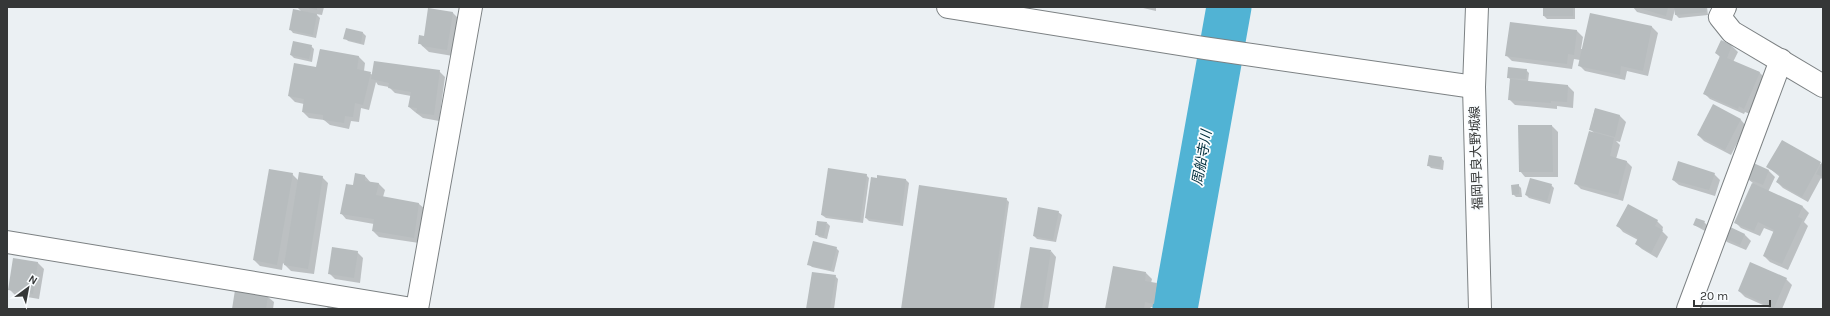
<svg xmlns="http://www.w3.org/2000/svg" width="1830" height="316" font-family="Karla,'Noto Sans JP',sans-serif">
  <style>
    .shadow { fill: #0003 }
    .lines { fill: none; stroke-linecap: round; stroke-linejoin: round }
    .river { stroke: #51b3d4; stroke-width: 45 }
    .building { fill: #b7bcbe }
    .minor-casing { stroke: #7c8183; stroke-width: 24 }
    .major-casing { stroke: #7c8183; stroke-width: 24 }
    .minor { stroke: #fff; stroke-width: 22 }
    .major { stroke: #fff; stroke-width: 22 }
    .labels { text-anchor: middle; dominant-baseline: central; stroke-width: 3.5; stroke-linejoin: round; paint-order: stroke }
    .street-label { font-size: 13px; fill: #353737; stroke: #fafdff }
    .water-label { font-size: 14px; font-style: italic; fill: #002f3d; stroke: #fafdff }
  </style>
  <rect width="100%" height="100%" fill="#ebf0f3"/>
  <!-- shadow -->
  <g class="shadow">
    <polygon points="297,7 324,7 322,15 316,14 320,18 316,38 293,33 290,29 302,12"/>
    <polygon points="1139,7 1156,7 1156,11"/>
    <polygon points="1544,7 1575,7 1575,19 1547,19 1544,16"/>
    <polygon points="1633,7 1707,7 1708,15 1679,18 1676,15 1675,9 1672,21 1637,12"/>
    <polygon points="429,9 453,13 459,19 453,56 429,52 419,43 425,38"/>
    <polygon points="1591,14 1652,27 1658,33 1648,76 1627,71 1625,80 1585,71 1579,65 1580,60 1574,59 1572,69 1512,61 1507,56 1511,23 1577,31 1583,37 1581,49 1583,49"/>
    <polygon points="363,33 366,36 364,45 348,41 345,38"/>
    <polygon points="311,46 314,49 312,62 294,58 291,55"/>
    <polygon points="1732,46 1738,52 1733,62 1759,72 1765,78 1750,114 1745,112 1744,114 1710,99 1705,94 1720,57 1716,53"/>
    <polygon points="320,50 359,57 365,63 364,71 373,75 439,71 445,77 439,121 423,118 415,112 409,107 411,96 395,93 389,87 378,85 376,82 369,110 361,108 359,122 351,121 349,129 330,125 324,120 309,118 303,112 304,104 295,102 289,96 317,68"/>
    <polygon points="1526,70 1529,73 1528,82 1568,86 1574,92 1573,108 1557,106 1557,109 1515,105 1509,99 1511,80 1508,77"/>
    <polygon points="1713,106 1741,120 1746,126 1731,155 1704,141 1698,135"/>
    <polygon points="1595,109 1620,116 1626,122 1620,142 1616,141 1620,145 1616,159 1626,161 1632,167 1623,201 1581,189 1575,183 1594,133 1590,129"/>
    <polygon points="1519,126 1552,126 1558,132 1558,177 1525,177 1520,171"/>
    <polygon points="1782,142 1822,165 1823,162 1823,180 1821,178 1808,202 1783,188 1777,182 1780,177 1768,167"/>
    <polygon points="1441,158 1444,161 1443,170 1431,168 1428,165"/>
    <polygon points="1750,163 1769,171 1775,177 1768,192 1803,207 1809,213 1804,222 1808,226 1788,270 1770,262 1764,256 1774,232 1764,228 1760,236 1741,228 1736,223 1753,183 1744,176"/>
    <polygon points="292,174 299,181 322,177 328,183 314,274 291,271 283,263 282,270 260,266 254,260"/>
    <polygon points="1714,174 1720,180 1715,196 1679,185 1673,180"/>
    <polygon points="866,175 869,178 863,223 826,218 822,215"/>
    <polygon points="365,176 371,183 379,184 385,190 383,197 419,204 425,209 419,243 379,237 373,231 374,224 346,219 341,213 353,186"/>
    <polygon points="878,176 906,180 909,183 903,226 869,221 866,218"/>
    <polygon points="1518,185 1521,188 1522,197 1516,197 1513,194"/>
    <polygon points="1551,185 1554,188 1550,204 1529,198 1526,195"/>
    <polygon points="1006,199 1009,202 994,309 902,309"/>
    <polygon points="1058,212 1062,215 1056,242 1037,239 1034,236"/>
    <polygon points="1657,221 1663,227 1662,231 1668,237 1657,258 1642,249 1636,244 1638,240 1623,232 1618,226"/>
    <polygon points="1704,222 1707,225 1705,231 1694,225"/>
    <polygon points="827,223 830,226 827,239 819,237 816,234"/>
    <polygon points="1726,226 1745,235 1751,241 1746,250 1727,242 1721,236"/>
    <polygon points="836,248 839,251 834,272 812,267 808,264"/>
    <polygon points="1051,251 1056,257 1048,309 1021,309"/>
    <polygon points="357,252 363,258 360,283 335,279 329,273"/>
    <polygon points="14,259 38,263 44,269 39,299 15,295 9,289"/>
    <polygon points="1146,273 1152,279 1151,283 1157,284 1163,290 1159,309 1151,307 1150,309 1106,309"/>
    <polygon points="835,276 838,279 834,309 807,309"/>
    <polygon points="1786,279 1792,285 1782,309 1772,309 1745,297 1739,291"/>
    <polygon points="236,291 268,297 274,302 273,309 233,309"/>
  </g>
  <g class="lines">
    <!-- river -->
    <polyline class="river" points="1175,309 1229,7"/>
  </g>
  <!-- building -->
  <g class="building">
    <polygon points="304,7 317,7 317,10"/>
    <rect x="1543" y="7" width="30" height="9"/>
    <polygon points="1635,7 1668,7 1666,16"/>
    <polygon points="1674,7 1705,7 1706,12 1675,15"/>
    <polygon points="428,8 453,12 447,50 422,46 422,44 418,44 419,35 424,36"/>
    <polygon points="293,9 317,14 313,35 289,30"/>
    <polygon points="1590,13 1652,26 1643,71 1621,66 1620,75 1578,66"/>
    <polygon points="1510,22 1577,30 1574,55 1568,54 1567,64 1505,56"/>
    <polygon points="346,28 363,32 361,43 343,39"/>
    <polygon points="1721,40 1732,45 1727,58 1760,72 1744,109 1739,106 1738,109 1703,94 1720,56 1715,53"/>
    <polygon points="293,41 312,45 309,59 290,55"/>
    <polygon points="320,49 359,56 357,69 371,72 363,105 355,103 353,117 345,116 344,123 323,120 323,115 302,112 304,99 288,96 294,63 316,67"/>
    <polygon points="374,61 440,70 434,115 416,113 417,108 408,107 411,92 388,88 389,83 371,79"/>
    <polygon points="1508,67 1527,69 1526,79 1507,78"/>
    <polygon points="1510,79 1568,85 1567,102 1551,101 1551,103 1508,100"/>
    <polygon points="1713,104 1741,119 1725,150 1697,135"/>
    <polygon points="1595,108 1620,115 1615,137 1589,130"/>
    <polygon points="1518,125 1552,125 1553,172 1519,172"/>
    <polygon points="1589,131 1614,138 1610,156 1627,161 1618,195 1574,184"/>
    <polygon points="1782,140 1821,162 1802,197 1776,182 1780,175 1766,167"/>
    <polygon points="1429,155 1442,157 1440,167 1427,166"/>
    <polygon points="1823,160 1823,177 1816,174"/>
    <polygon points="1678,161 1715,173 1709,190 1672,180"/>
    <polygon points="1749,161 1769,170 1763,185 1742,176"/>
    <polygon points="828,168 867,174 860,221 821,215"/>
    <polygon points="269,169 293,173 277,265 253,260"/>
    <polygon points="299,172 323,176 308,269 284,265"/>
    <polygon points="355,173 365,175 365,181 379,183 376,195 419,203 414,238 372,231 374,219 340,214 346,184 353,185"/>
    <polygon points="877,175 906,179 900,223 865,218 871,177 877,178"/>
    <polygon points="1530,178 1552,184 1547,201 1525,195"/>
    <polygon points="1752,183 1803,206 1798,217 1803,219 1782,264 1763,256 1774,230 1758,222 1754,231 1734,223"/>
    <polygon points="1519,184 1519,194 1512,195 1511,185"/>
    <polygon points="919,185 1007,198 991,309 901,309"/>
    <polygon points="1628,204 1658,220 1655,226 1663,230 1651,253 1635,244 1638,238 1616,226"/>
    <polygon points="1038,207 1059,211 1053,240 1033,236"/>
    <polygon points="1696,218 1705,221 1702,228 1693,225"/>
    <polygon points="817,221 827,222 824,236 815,235"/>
    <polygon points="1726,225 1745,234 1740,245 1720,236"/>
    <polygon points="813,241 837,247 831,270 807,265"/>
    <polygon points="332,247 358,251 354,278 328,274"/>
    <polygon points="1030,247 1051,250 1042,309 1020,309"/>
    <polygon points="13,258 38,262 33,294 8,290"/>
    <polygon points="1750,262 1787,278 1774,308 1738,291"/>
    <polygon points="1113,266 1146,272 1145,281 1157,283 1154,304 1145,302 1144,309 1105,309"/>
    <polygon points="812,272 836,275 830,309 806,309"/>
    <polygon points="235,290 268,296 266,309 232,309"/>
    <polygon points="328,306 341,308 341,309 327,309"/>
  </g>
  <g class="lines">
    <defs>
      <g id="minor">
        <polyline points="948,7 1204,48 1474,87"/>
        <polyline points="1725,7 1720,17 1732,32 1823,86"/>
        <polyline points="7,242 412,309"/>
        <polyline points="417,309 471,7"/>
        <polyline points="1688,309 1781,60"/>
      </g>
      <polyline id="major" points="1477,7 1474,87 1480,309"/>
    </defs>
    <!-- minor casing -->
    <use href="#minor" class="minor-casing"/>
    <!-- major casing -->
    <use href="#major" class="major-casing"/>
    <!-- minor -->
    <use href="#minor" class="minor"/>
    <!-- major -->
    <use href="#major" class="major"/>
  </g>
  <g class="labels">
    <!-- street labels -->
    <g class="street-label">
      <text transform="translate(1476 158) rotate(-92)">福岡早良大野城線</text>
    </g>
    <!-- water labels -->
    <g class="water-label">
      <text transform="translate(1202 158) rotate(-80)">周船寺川</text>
    </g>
  </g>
  <!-- border -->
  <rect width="1830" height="316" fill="none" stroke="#353737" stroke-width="16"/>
  <!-- north arrow -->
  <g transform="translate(28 288) rotate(32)" stroke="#fafdff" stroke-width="3" paint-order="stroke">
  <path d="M0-3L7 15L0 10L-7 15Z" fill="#353737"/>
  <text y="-6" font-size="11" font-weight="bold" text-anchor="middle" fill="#353737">N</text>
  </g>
  <!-- scale -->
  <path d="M1694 300v6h76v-6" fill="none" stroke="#353737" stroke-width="2"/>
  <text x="1700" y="300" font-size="12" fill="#353737" stroke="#fafdff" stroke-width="3" paint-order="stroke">20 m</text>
</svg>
